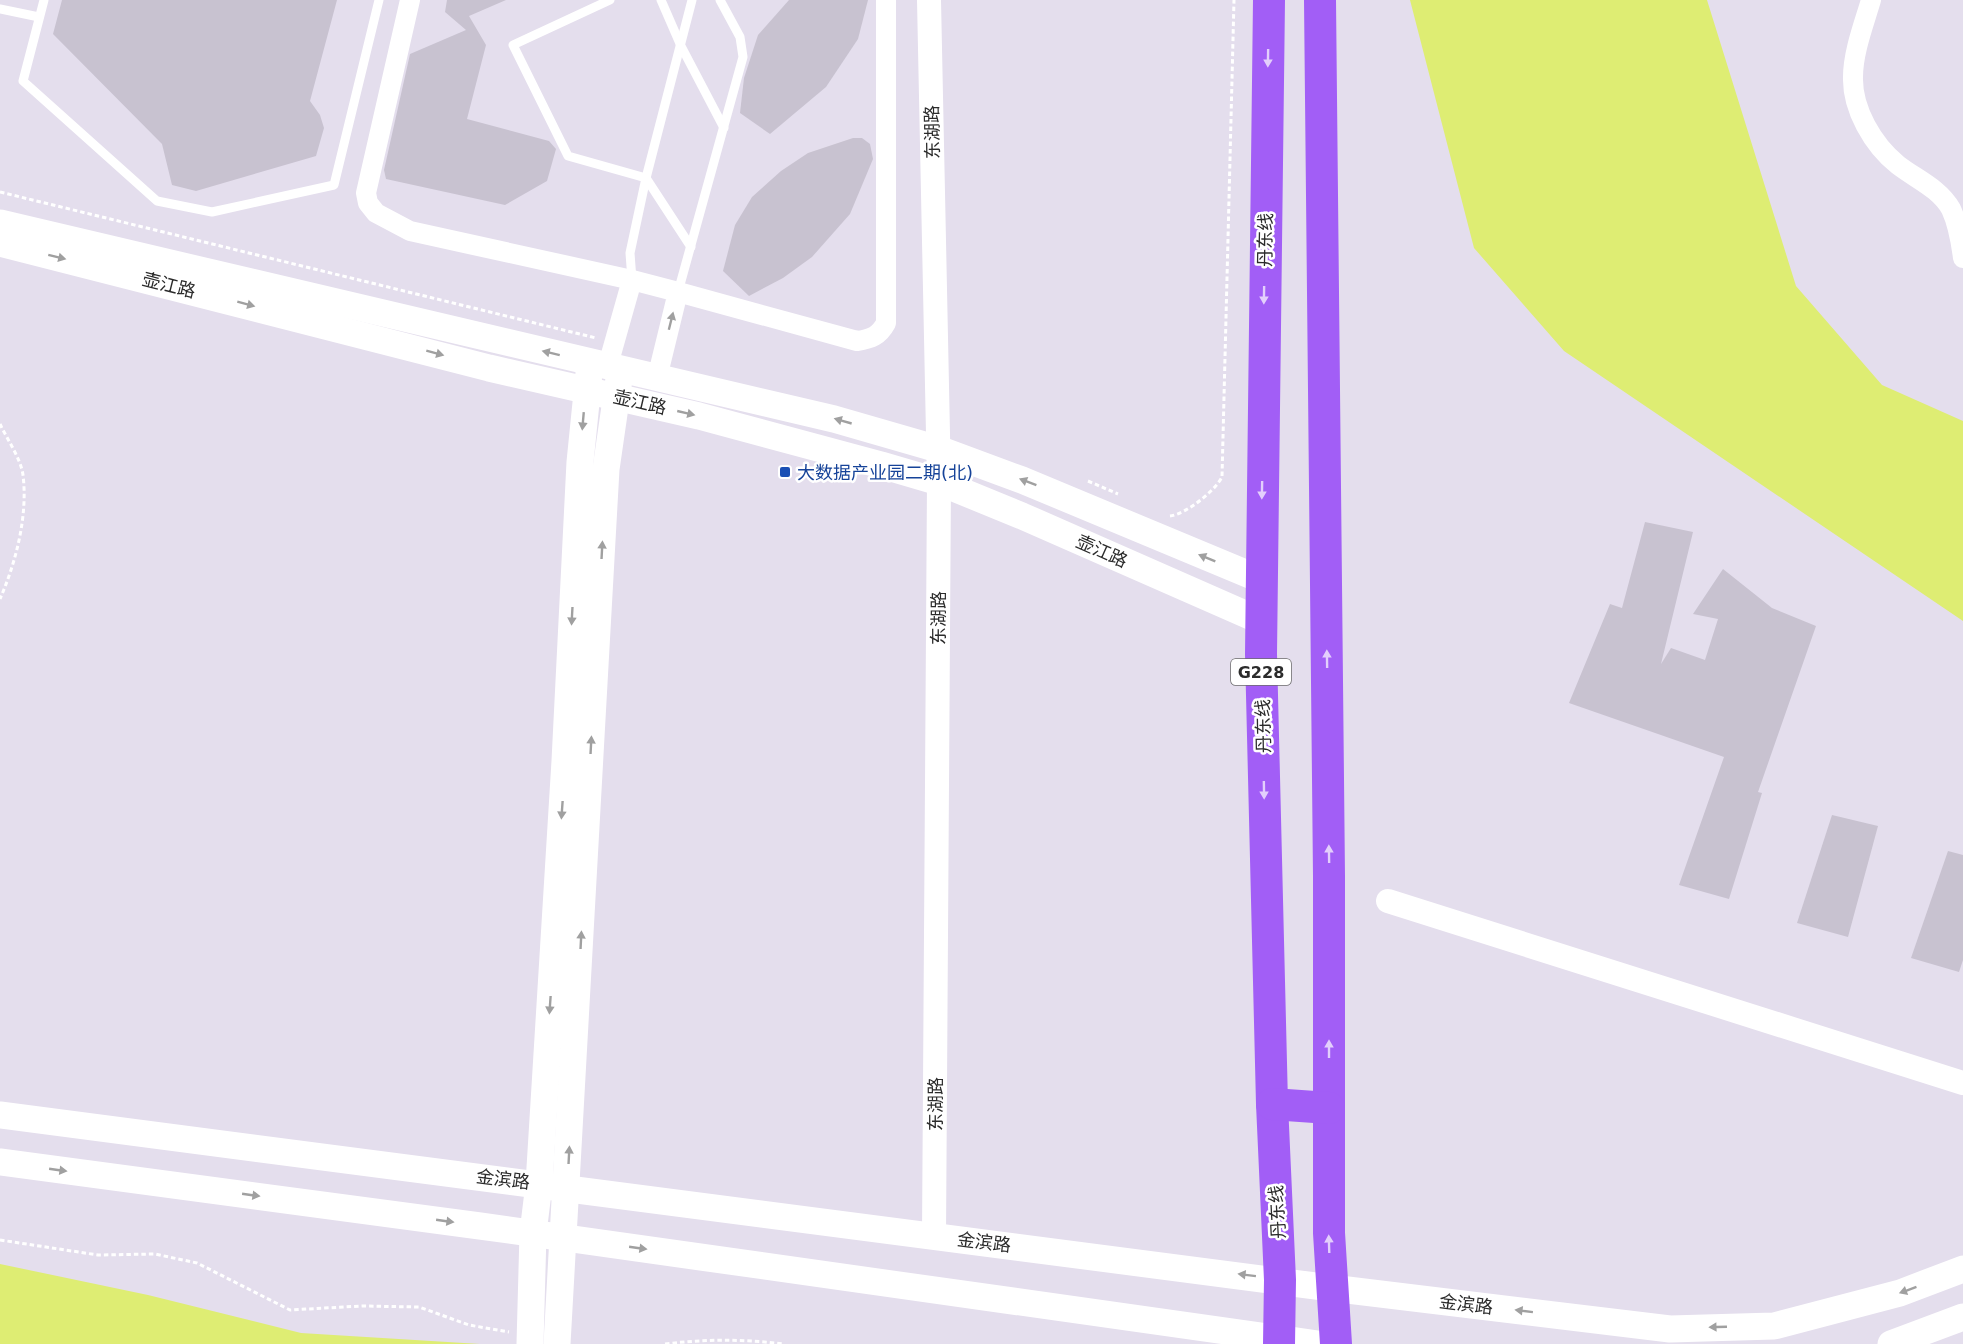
<svg xmlns="http://www.w3.org/2000/svg" width="1963" height="1344" font-family="'DejaVu Sans','Noto Sans SC',sans-serif">
  <style>
    .water { fill: #deed73 }
    .building { fill: #c8c2d0 }
    .lines { fill: none; stroke-linecap: round; stroke-linejoin: round }
    .path { stroke: #fff; stroke-width: 3; stroke-dasharray: 4.5 3; stroke-linecap: butt }
    .service { stroke: #fff; stroke-width: 9 }
    .minor { stroke: #fff; stroke-width: 20 }
    .tertiary { stroke: #fff; stroke-width: 24 }
    .secondary { stroke: #fff; stroke-width: 27 }
    .trunk { stroke: #a25ef6; stroke-width: 32 }
    .oneway { fill: #e3cffc }
    .oneway2 { fill: #a0a0a0 }
    .transit-dot { fill: #1a4fb4; stroke: #fff; stroke-width: 2 }
    .labels { text-anchor: middle; dominant-baseline: central; stroke-width: 5; stroke-linejoin: round; paint-order: stroke }
    .shield { fill: #fff; stroke: #6b6b6b; stroke-width: 1.5 }
    .shield-label { font-size: 16px; font-weight: bold; fill: #2b2b2b }
    .street-label { font-size: 18px; fill: #2b2b2b; stroke: #fff }
    .transit-label { font-size: 18px; fill: #164399; stroke: #fff; text-anchor: start }
  </style>
  <rect width="100%" height="100%" fill="#e4deed"/>
  <!-- water -->
  <g class="water">
    <polygon points="1410,0 1707,0 1796,286 1882,385 1963,421 1963,621 1564,351 1474,248"/>
    <polygon points="0,1264 148,1295 301,1333 480,1344 0,1344"/>
  </g>
  <!-- building -->
  <g class="building">
    <polygon points="62,0 337,0 310,101 320,115 324,128 316,156 196,191 172,185 162,144 53,34"/>
    <polygon points="447,0 506,0 469,16 486,45 467,119 549,141 556,149 547,181 505,205 386,179 384,170 410,54 466,30 445,12"/>
    <polygon points="789,0 868,0 858,39 826,87 770,134 740,113 744,78 758,35"/>
    <polygon points="853,138 862,138 870,144 873,159 850,214 812,257 783,278 749,296 723,271 735,225 752,197 781,171 808,153"/>
    <polygon points="1645,522 1693,532 1661,664 1671,648 1705,660 1718,619 1693,614 1723,569 1772,608 1816,626 1758,792 1762,793 1729,899 1679,885 1724,757 1569,703 1610,604 1622,608"/>
    <polygon points="1832,815 1878,826 1848,937 1797,923"/>
    <polygon points="1948,851 1963,855 1963,960 1959,972 1911,958"/>
  </g>
  <g class="lines">
    <!-- path -->
    <g class="path">
      <polyline points="0,192 596,338"/>
      <path d="M0 424C7 439 21 459 23 475 28 516 16 562 0 599"/>
      <polyline points="1088,481 1118,494"/>
      <path d="M1170 516C1186 514 1215 491 1222 477L1234 0"/>
      <polyline points="0,1240 98,1255 155,1254 197,1263 290,1310 362,1306 419,1307 469,1325 509,1332"/>
      <path d="M665 1344C705 1339 744 1339 784 1344"/>
    </g>
    <!-- service -->
    <g class="service">
      <polyline points="44,0 23,81 157,201 212,212 334,185 379,0"/>
      <polyline points="610,0 513,45 568,156 646,178 691,247"/>
      <polyline points="661,0 681,46 724,128"/>
      <polyline points="0,9 39,17"/>
      <polyline points="632,280 630,253 646,178 692,0"/>
      <polyline points="678,292 743,57 740,37 720,0"/>
    </g>
    <!-- minor -->
    <g class="minor">
      <polyline points="410,0 366,193 368,203 376,213 410,231 632,280"/>
      <path d="M1871 0C1864 24 1853 52 1853 77 1852 109 1873 145 1898 165 1916 179 1939 188 1951 209 1958 224 1961 242 1963 258"/>
      <path d="M678 292 857 341C871 339 879 336 886 323V0"/>
      <polyline points="608,365 632,280 678,292 657,378"/>
    </g>
    <!-- tertiary -->
    <g class="tertiary">
      <polyline points="929,0 939,482 934,1236"/>
      <polyline points="1388,901 1963,1083"/>
    </g>
    <!-- secondary -->
    <g class="secondary">
      <polyline points="0,223 834,419 938,449 1022,480 1262,580"/>
      <polyline points="0,243 489,368 699,416 881,465 939,482 1022,516 1261,621"/>
      <polyline points="0,1115 1331,1288 1670,1329 1774,1326 1900,1293 1963,1269"/>
      <polyline points="0,1162 480,1226 1318,1344"/>
      <polyline points="530,1344 533,1233 539,1184 565,761 580,462 589,373"/>
      <polyline points="557,1344 606,469 619,379"/>
      <polyline points="1891,1344 1963,1317"/>
    </g>
    <!-- trunk -->
    <g class="trunk">
      <polyline points="1269,0 1261,654 1272,1104 1280,1280 1279,1344"/>
      <polyline points="1320,0 1329,876 1329,1233 1336,1344"/>
      <polyline points="1272,1104 1329,1108"/>
    </g>
  </g>
  <!-- one-way arrows -->
  <defs><path id="oneway-solid" d="M-6-.8H1V-3.2L6.5 0L1 3.2V.8H-6Z" transform="scale(1.5)"/></defs>
  <g class="oneway">
    <use href="#oneway-solid" transform="translate(1268 58) rotate(91)"/>
    <use href="#oneway-solid" transform="translate(1264 295) rotate(91)"/>
    <use href="#oneway-solid" transform="translate(1262 490) rotate(91)"/>
    <use href="#oneway-solid" transform="translate(1327 659) rotate(-91)"/>
    <use href="#oneway-solid" transform="translate(1264 790) rotate(89)"/>
    <use href="#oneway-solid" transform="translate(1329 854) rotate(-91)"/>
    <use href="#oneway-solid" transform="translate(1329 1049) rotate(-90)"/>
    <use href="#oneway-solid" transform="translate(1329 1244) rotate(-92)"/>
  </g>
  <g class="oneway2">
    <use href="#oneway-solid" transform="translate(57 257) rotate(14)"/>
    <use href="#oneway-solid" transform="translate(246 304) rotate(15)"/>
    <use href="#oneway-solid" transform="translate(671 321) rotate(-76)"/>
    <use href="#oneway-solid" transform="translate(435 353) rotate(15)"/>
    <use href="#oneway-solid" transform="translate(551 353) rotate(-166)"/>
    <use href="#oneway-solid" transform="translate(686 413) rotate(13)"/>
    <use href="#oneway-solid" transform="translate(583 421) rotate(95)"/>
    <use href="#oneway-solid" transform="translate(843 421) rotate(-164)"/>
    <use href="#oneway-solid" transform="translate(1028 482) rotate(-159)"/>
    <use href="#oneway-solid" transform="translate(602 550) rotate(-87)"/>
    <use href="#oneway-solid" transform="translate(1207 558) rotate(-158)"/>
    <use href="#oneway-solid" transform="translate(572 616) rotate(93)"/>
    <use href="#oneway-solid" transform="translate(591 745) rotate(-87)"/>
    <use href="#oneway-solid" transform="translate(562 810) rotate(94)"/>
    <use href="#oneway-solid" transform="translate(581 940) rotate(-87)"/>
    <use href="#oneway-solid" transform="translate(550 1005) rotate(94)"/>
    <use href="#oneway-solid" transform="translate(569 1155) rotate(-87)"/>
    <use href="#oneway-solid" transform="translate(58 1170) rotate(8)"/>
    <use href="#oneway-solid" transform="translate(251 1195) rotate(8)"/>
    <use href="#oneway-solid" transform="translate(445 1221) rotate(8)"/>
    <use href="#oneway-solid" transform="translate(638 1248) rotate(8)"/>
    <use href="#oneway-solid" transform="translate(1247 1275) rotate(-173)"/>
    <use href="#oneway-solid" transform="translate(1908 1290) rotate(160)"/>
    <use href="#oneway-solid" transform="translate(1524 1311) rotate(-173)"/>
    <use href="#oneway-solid" transform="translate(1718 1327) rotate(178)"/>
  </g>
  <!-- markers -->
  <rect class="transit-dot" x="779" y="466" width="12" height="12" rx="3"/>
  <g class="labels">
    <!-- shield labels -->
    <rect class="shield" x="1231" y="659" width="60" height="26" rx="4.5"/>
    <g class="shield-label">
      <text x="1261" y="672">G228</text>
    </g>
    <!-- street labels -->
    <g class="street-label">
      <text transform="translate(932 132) rotate(-91)">东湖路</text>
      <text transform="translate(1265 240) rotate(-89)">丹东线</text>
      <text transform="translate(169 285) rotate(14)">壶江路</text>
      <text transform="translate(640 402) rotate(13)">壶江路</text>
      <text transform="translate(1102 551) rotate(24)">壶江路</text>
      <text transform="translate(938 618) rotate(-90)">东湖路</text>
      <text transform="translate(1263 726) rotate(-91)">丹东线</text>
      <text transform="translate(935 1104) rotate(-90)">东湖路</text>
      <text transform="translate(503 1179) rotate(7)">金滨路</text>
      <text transform="translate(1277 1212) rotate(-93)">丹东线</text>
      <text transform="translate(984 1242) rotate(7)">金滨路</text>
      <text transform="translate(1466 1304) rotate(7)">金滨路</text>
    </g>
    <!-- transit labels -->
    <g class="transit-label">
      <text x="797" y="472">大数据产业园二期(北)</text>
    </g>
  </g>
</svg>
